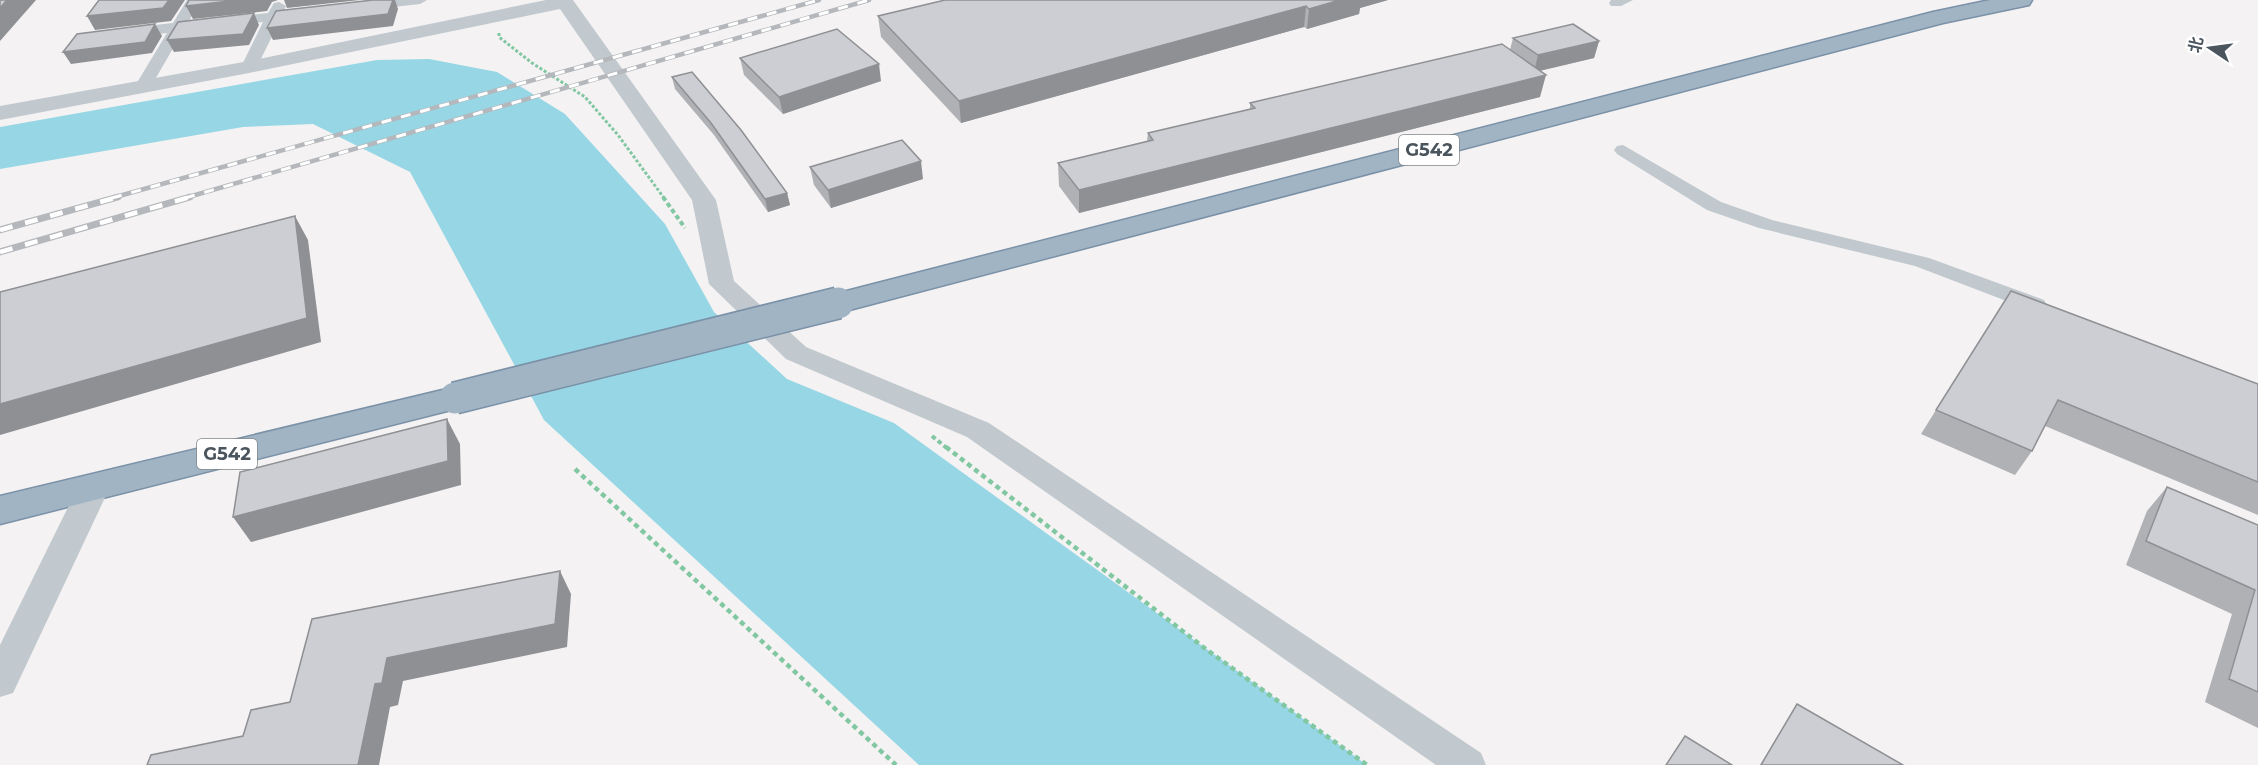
<svg xmlns="http://www.w3.org/2000/svg" width="2258" height="765" font-family="Montserrat,'Noto Sans SC',sans-serif">
  <style>
    .water { fill: #97d7e5 }
    .lines { fill: none; stroke-linecap: round; stroke-linejoin: round }
    .trunk-casing { stroke: #7a91a7; stroke-width: 3 }
    .path-far2 { stroke: #80c7a2; stroke-width: 3; stroke-dasharray: 3 2; stroke-linecap: butt }
    .path-far1 { stroke: #80c7a2; stroke-width: 4; stroke-dasharray: 4.5 3; stroke-linecap: butt }
    .path { stroke: #80c7a2; stroke-width: 4.5; stroke-dasharray: 5 4; stroke-linecap: butt }
    .minor { fill: #c1c9cf; fill-rule: evenodd }
    .tertiary { fill: #c1c9cf; fill-rule: evenodd }
    .trunk { fill: #a1b4c4; fill-rule: evenodd }
    .rail-far1-casing { stroke: #b4b7bb; stroke-width: 4.5 }
    .rail-casing { stroke: #b4b7bb; stroke-width: 7 }
    .rail-far1 { stroke: #fff; stroke-width: 3; stroke-dasharray: 10; stroke-linecap: butt }
    .rail { stroke: #fff; stroke-width: 4.5; stroke-dasharray: 13; stroke-linecap: butt }
    .trunk-bridge-casing { stroke: #7a91a7; stroke-width: 34; stroke-linecap: butt }
    .trunk-bridge { stroke: #a1b4c4; stroke-width: 31 }
    .wall { fill: #afb1b5 }
    .shaded-wall { fill: #8f9094 }
    .building { fill: #ccced3; stroke: #8f9094; stroke-width: 1.5 }
    .labels { text-anchor: middle; dominant-baseline: central; stroke-width: 5; stroke-linejoin: round; paint-order: stroke }
    .shield { fill: #fff; stroke: #81888e; stroke-width: 1.5 }
    .shield-label { font-size: 18px; font-weight: bold; fill: #4b555d }
  </style>
  <rect width="100%" height="100%" fill="#f4f2f2"/>
  <!-- water -->
  <polygon class="water" points="429,59 497,72 565,114 665,224 714,312 787,379 894,423 1367,765 919,765 544,420 410,172 313,124 243,127 0,169 0,127 377,60"/>
  <g class="lines">
    <defs>
      <g id="trunk">
        <polygon points="1990,0 2032,0 2029,5 1943,23 838,313 827,310 823,303 827,296 1933,12"/>
        <polygon points="455,387 467,390 472,398 467,406 0,524 0,496"/>
      </g>
    </defs>
    <!-- trunk casing -->
    <use href="#trunk" class="trunk-casing"/>
    <!-- path-far2 -->
    <polyline class="path-far2" points="499,33 499,37 532,63 585,97 618,135 664,198"/>
    <!-- path-far1 -->
    <g class="path-far1">
      <polyline points="663,197 685,228"/>
      <polyline points="932,436 948,449"/>
    </g>
    <!-- path -->
    <g class="path">
      <polyline points="946,447 1207,650 1367,765"/>
      <polyline points="575,469 896,765"/>
    </g>
    <!-- minor -->
    <g class="minor">
      <polygon points="187,0 201,0 189,21 268,13 274,3 279,2 286,6 284,11 304,8 312,13 304,18 280,20 257,67 249,72 241,67 263,22 183,31 149,90 137,90 135,86 167,33 128,38 120,33 128,28 173,23"/>
      <polygon points="380,0 427,0 420,4 367,10 360,6 362,3"/>
      <polygon points="1611,0 1633,0 1621,6 1611,6 1609,3"/>
      <polygon points="1623,145 1721,202 1772,220 1929,258 2044,300 2047,305 2044,310 2030,310 1915,266 1759,228 1707,210 1617,154 1614,150 1617,146"/>
    </g>
    <!-- tertiary -->
    <g class="tertiary">
      <polygon points="546,0 573,0 716,200 734,281 806,347 989,423 1481,753 1486,765 1436,765 967,437 786,359 709,284 692,200 560,9 249,73 0,120 0,106 249,61"/>
      <polygon points="94,476 105,479 110,487 13,693 0,697 0,645 78,487 83,479"/>
    </g>
    <!-- trunk -->
    <use href="#trunk" class="trunk"/>
    <defs>
      <g id="rail-far1">
        <polyline points="112,198 819,0"/>
        <polyline points="185,198 869,0"/>
      </g>
      <g id="rail">
        <polyline points="0,230 118,197"/>
        <polyline points="0,252 190,197"/>
      </g>
    </defs>
    <!-- rail-far1 casing -->
    <use href="#rail-far1" class="rail-far1-casing"/>
    <!-- rail casing -->
    <use href="#rail" class="rail-casing"/>
    <!-- rail-far1 -->
    <use href="#rail-far1" class="rail-far1"/>
    <!-- rail -->
    <use href="#rail" class="rail"/>
    <defs>
      <polyline id="trunk-bridge" points="455,398 838,303"/>
    </defs>
    <!-- trunk-bridge casing -->
    <use href="#trunk-bridge" class="trunk-bridge-casing"/>
    <!-- trunk-bridge -->
    <use href="#trunk-bridge" class="trunk-bridge"/>
  </g>
  <!-- wall -->
  <g class="wall">
    <polygon points="945,0 1388,0 1360,8 1359,14 1307,29 1304,27 961,123 881,37 878,16"/>
    <polygon points="1513,38 1599,41 1594,58 1540,71 1540,97 1079,213 1059,186 1058,163 1147,141 1148,133 1250,109 1250,103 1510,50"/>
    <polygon points="740,58 881,81 783,114 744,75"/>
    <polygon points="672,77 787,193 790,205 768,212 714,135 675,89"/>
    <polygon points="810,167 923,179 831,208 814,185"/>
    <polygon points="2258,384 2258,515 2045,426 2032,451 2015,475 1921,434 1936,410"/>
    <polygon points="2167,487 2258,525 2258,728 2205,702 2232,614 2126,565 2147,511"/>
    <polygon points="1797,704 1903,765 1760,765"/>
  </g>
  <!-- shaded-wall -->
  <g class="shaded-wall">
    <polygon points="7,0 36,0 0,41 0,8"/>
    <polygon points="169,0 185,0 171,21 95,30 87,16"/>
    <polygon points="239,0 278,0 272,2 267,11 193,19 186,6"/>
    <polygon points="284,0 360,0 287,8"/>
    <polygon points="393,0 395,0 398,9 393,26 273,40 267,28"/>
    <polygon points="1340,0 1388,0 1360,8 1359,14 1307,29 1309,9"/>
    <polygon points="1306,6 1304,27 961,123 959,101"/>
    <polygon points="254,13 259,25 249,45 174,52 167,40"/>
    <polygon points="155,24 162,36 152,53 71,64 63,52"/>
    <polygon points="1599,41 1594,58 1534,72 1538,55"/>
    <polygon points="879,64 881,81 783,114 779,97"/>
    <polygon points="1546,75 1540,97 1079,213 1079,190"/>
    <polygon points="921,161 923,179 831,208 828,190"/>
    <polygon points="787,193 790,205 768,212 765,199"/>
    <polygon points="295,216 308,240 321,342 0,435 0,404"/>
    <polygon points="447,419 460,444 461,485 251,542 233,517"/>
    <polygon points="560,571 571,594 567,647 403,681 398,705 390,707 379,765 358,765 375,684 387,658"/>
  </g>
  <!-- building -->
  <g class="building">
    <polygon points="0,0 7,0 0,8"/>
    <polygon points="99,0 169,0 163,8 87,16"/>
    <polygon points="189,0 239,0 186,6"/>
    <polygon points="373,0 393,0 388,14 267,28 276,11"/>
    <polygon points="945,0 1340,0 1309,9 1306,6 959,101 878,16"/>
    <polygon points="254,13 243,34 167,40 178,22"/>
    <polygon points="155,24 145,42 63,52 77,34"/>
    <polygon points="1573,24 1599,41 1538,55 1513,38"/>
    <polygon points="837,29 879,64 779,97 740,58"/>
    <polygon points="1502,44 1546,75 1079,190 1058,163 1153,140 1148,133 1255,108 1250,103"/>
    <polygon points="692,72 741,130 787,193 765,199 711,123 672,77"/>
    <polygon points="902,140 921,161 828,190 810,167"/>
    <polygon points="295,216 307,318 0,404 0,292"/>
    <polygon points="2011,291 2258,384 2258,482 2058,400 2032,451 1936,410"/>
    <polygon points="447,419 448,461 233,517 240,472"/>
    <polygon points="2167,487 2258,525 2258,692 2229,679 2255,590 2146,541"/>
    <polygon points="560,571 555,624 387,658 382,683 375,684 358,765 147,765 151,755 243,736 251,710 290,702 312,619"/>
    <polygon points="1797,704 1903,765 1761,765"/>
    <polygon points="1685,736 1732,765 1666,765"/>
  </g>
  <g class="labels">
    <!-- shield labels -->
    <g class="shield">
      <rect x="1399" y="135" width="60" height="30" rx="4.5"/>
      <rect x="197" y="439" width="60" height="30" rx="4.5"/>
    </g>
    <g class="shield-label">
      <text x="1429" y="150">G542</text>
      <text x="227" y="454">G542</text>
    </g>
  </g>
  <!-- north arrow -->
  <g transform="translate(2210 48) rotate(283)" stroke="#ffffff" stroke-width="4.5" paint-order="stroke">
  <path d="M0-4.5L10 22L0 15L-10 22Z" fill="#4b555d"/>
  <text y="-9" font-size="16" font-weight="bold" text-anchor="middle" fill="#4b555d">北</text>
  </g>
</svg>
